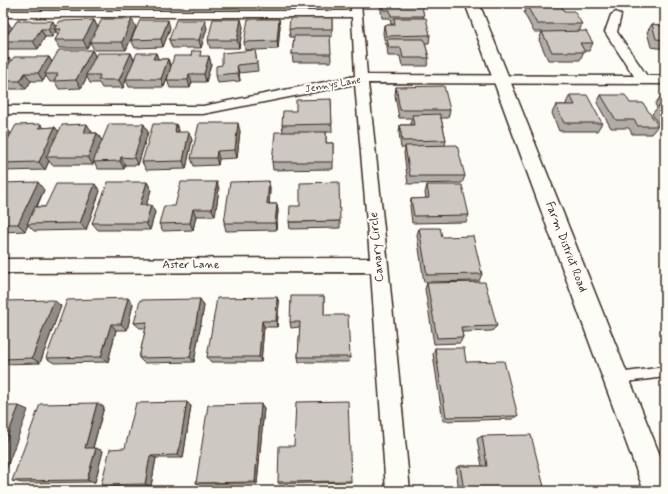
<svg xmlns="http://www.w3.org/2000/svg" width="668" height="494" font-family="Mynerve,sans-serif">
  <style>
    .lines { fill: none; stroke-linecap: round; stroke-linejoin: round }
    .service-casing { stroke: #3b2a1e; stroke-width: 3 }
    .minor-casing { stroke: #3b2a1e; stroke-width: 3 }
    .secondary-casing { stroke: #3b2a1e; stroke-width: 3 }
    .service { fill: #fdfcf7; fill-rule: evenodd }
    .minor { fill: #fdfcf7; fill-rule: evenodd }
    .secondary { fill: #fdfcf7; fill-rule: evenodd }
    .wall { fill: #b0aca7; stroke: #3b2a1e }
    .shaded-wall { fill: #908c88; stroke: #3b2a1e }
    .building { fill: #cdc8c2; stroke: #3b2a1e }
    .labels { text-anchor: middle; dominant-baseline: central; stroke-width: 4; stroke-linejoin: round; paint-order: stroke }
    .far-street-label { font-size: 10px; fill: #3b2a1e; stroke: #fdfcf7 }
    .street-label { font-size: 12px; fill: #3b2a1e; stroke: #fdfcf7 }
  </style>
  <rect width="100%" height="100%" fill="#fdfcf7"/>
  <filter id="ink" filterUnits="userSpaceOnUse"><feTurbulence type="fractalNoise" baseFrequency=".025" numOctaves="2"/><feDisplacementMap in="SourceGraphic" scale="8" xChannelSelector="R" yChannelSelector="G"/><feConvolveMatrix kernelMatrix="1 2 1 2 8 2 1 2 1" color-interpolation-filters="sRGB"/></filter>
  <g filter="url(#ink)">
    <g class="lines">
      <defs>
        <polygon id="service" points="665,367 665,377 618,383 615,381 613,378 615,375 618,373"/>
        <polygon id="minor" points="351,3 361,3 367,75 634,76 605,32 611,15 616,12 621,15 617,32 647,76 665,76 665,84 368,83 388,265 410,491 386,491 371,272 3,273 3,259 370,258 355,84 203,114 3,114 3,106 203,106 355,76 352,17 3,17 3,11 351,11"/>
        <polygon id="secondary" points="465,3 479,3 665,468 665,491 644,491"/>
      </defs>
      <!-- service casing -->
      <use href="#service" class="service-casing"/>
      <!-- minor casing -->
      <use href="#minor" class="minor-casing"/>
      <!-- secondary casing -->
      <use href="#secondary" class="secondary-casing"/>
      <!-- service -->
      <use href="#service" class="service"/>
      <!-- minor -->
      <use href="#minor" class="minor"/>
      <!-- secondary -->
      <use href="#secondary" class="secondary"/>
    </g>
    <!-- wall -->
    <g class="wall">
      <polygon points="380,3 421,3 424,16 423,18 430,35 429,43 425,43 429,58 427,66 402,66 400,56 388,56 387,47 387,44 385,44 383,33 384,25 393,25 393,24 391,24 390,18 382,18"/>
      <polygon points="511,3 535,3 534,6 564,11 582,24 579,32 593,43 589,51 584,51 580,60 548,60 539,40 542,32 534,32 524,13 527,7"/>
      <polygon points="656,3 665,3 664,5"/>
      <polygon points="332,18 332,37 330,37 331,62 293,62 292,54 294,37 290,37 289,29"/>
      <polygon points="279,19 280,26 278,49 255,50 258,71 239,73 240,81 218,83 216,75 222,65 254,50 245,50 244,42"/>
      <polygon points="94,20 98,28 136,27 126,50 94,50 90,42 87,48 59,48 55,40 58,35 56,31 52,37 45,37 38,49 8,49 3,42 17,21 56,26"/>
      <polygon points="652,24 665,26 665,49 651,47 647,32"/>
      <polygon points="243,27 239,48 210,48 208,40"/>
      <polygon points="170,28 163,47 135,48 131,40"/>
      <polygon points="207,28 201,48 172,48 169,40"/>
      <polygon points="92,50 95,56 131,53 134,60 156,53 158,59 168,59 171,67 164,87 129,87 126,80 123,88 102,88 99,83 90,83 87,77 81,88 59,89 55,82 50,82 46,76 43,81 31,81 26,89 3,89 3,58 12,61 49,57 52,62"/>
      <polygon points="209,56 211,64 206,82 192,82 190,88 170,88 167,80"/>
      <polygon points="396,87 450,110 448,118 441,118 446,140 445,145 465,176 462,183 408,184 404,153 405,148 401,148 399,133 400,125 411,125 411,118 399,118 395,95"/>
      <polygon points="570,95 602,123 597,131 559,131 552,113 556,105 567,105 566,103"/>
      <polygon points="601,95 630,103 658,126 651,134 632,134 629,128 611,128 597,103"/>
      <polygon points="661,96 665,96 665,134 652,114 657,108 655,104"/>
      <polygon points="331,99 332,132 326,132 326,143 333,143 333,169 273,170 272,162 283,132 282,125 296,111"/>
      <polygon points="41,124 44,128 55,127 58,131 92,132 92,133 97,133 102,141 148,132 138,165 125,165 124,169 98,169 94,162 93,165 52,165 49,161 45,170 3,171 3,126 5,126 11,134"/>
      <polygon points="176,124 179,132 192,140 186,169 146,170 142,162"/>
      <polygon points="240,131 237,158 219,159 218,165 194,166 191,158"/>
      <polygon points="269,181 270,189 269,204 277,204 278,211 276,230 226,231 224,223"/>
      <polygon points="147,182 151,190 146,205 155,212 150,230 98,230 92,223"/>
      <polygon points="217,182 219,189 215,216 196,216 193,230 163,231 159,224 175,206"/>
      <polygon points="3,183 44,190 37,207 45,207 100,191 86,230 34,231 28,225 25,231 3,232"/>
      <polygon points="427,185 469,215 466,222 412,223 410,206 411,199 426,199 425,193"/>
      <polygon points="340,221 340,228 290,229 289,222"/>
      <polygon points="419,228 442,237 482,274 479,281 424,282 417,235"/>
      <polygon points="427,283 497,326 492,331 462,332 463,337 460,343 434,344 425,289"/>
      <polygon points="324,296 324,315 350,357 349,362 299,362 298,357 300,327 291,328 290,322"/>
      <polygon points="277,297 279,303 277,327 264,327 261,362 211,362 207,357"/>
      <polygon points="128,298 133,304 127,330 116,330 108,362 54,363 46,358"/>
      <polygon points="200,299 204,306 194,362 144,363 139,358 146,328 140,328 134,323"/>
      <polygon points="3,301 61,306 40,363 3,364"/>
      <polygon points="435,348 466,362 518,416 512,419 443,421 433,354"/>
      <polygon points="261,404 264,408 257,484 200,484 196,483"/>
      <polygon points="191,406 183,458 156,458 151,486 109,487 101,485 125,448"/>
      <polygon points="104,407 93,448 103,451 95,482 23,483 12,481"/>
      <polygon points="482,436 545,491 459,491 456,468 460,466 482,466 477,439"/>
      <polygon points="294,446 351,481 351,482 279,484 278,482"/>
    </g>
    <!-- shaded-wall -->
    <g class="shaded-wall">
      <polygon points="132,19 136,27 126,50 122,42"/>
      <polygon points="241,19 243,27 239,48 237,40"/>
      <polygon points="279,19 280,26 278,49 277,41"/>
      <polygon points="94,20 98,28 87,48 83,40"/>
      <polygon points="168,20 170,28 163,47 161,39"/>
      <polygon points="205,20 207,28 201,48 199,40"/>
      <polygon points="7,21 12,28 3,40 3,25"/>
      <polygon points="53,21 57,29 54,29 56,31 52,37 48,29"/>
      <polygon points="41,29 45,37 38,49 33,41"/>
      <polygon points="92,50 96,58 86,75 87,77 81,88 76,80"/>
      <polygon points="131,53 134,61 126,79 126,80 123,88 119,80"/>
      <polygon points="156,53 159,61 153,59"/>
      <polygon points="209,56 211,64 206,82 204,74"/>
      <polygon points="49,57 53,65 45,74 46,76 43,81 38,73"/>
      <polygon points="9,58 15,66 4,81 3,79 3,67"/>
      <polygon points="168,59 171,67 164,87 161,79"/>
      <polygon points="237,65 239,73 240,81 238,73"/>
      <polygon points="25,73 31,81 26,89 20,81"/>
      <polygon points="189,74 192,82 190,88 188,80"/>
      <polygon points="238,123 240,131 237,158 235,150"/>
      <polygon points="41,124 47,132 39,128"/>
      <polygon points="87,124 92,132 89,140 84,133"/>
      <polygon points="144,124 148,132 138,165 134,158"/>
      <polygon points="176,124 179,132 175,132"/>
      <polygon points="5,126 11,134 3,148 3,129"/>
      <polygon points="55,127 61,135 46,157 49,161 45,170 39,162"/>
      <polygon points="189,132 192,140 186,169 183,161"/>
      <polygon points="97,133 102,141 93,165 88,157"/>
      <polygon points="217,151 219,159 218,165 216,158"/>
      <polygon points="121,157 125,165 124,169 120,161"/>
      <polygon points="269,181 270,189 269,211 267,204"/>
      <polygon points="38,182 44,190 28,224 27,224 28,225 25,231 18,224"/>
      <polygon points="147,182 151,190 144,212 140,205"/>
      <polygon points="217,182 219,189 215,216 212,209"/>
      <polygon points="95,184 100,191 86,230 80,223"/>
      <polygon points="277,204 278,211 276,230 275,223"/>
      <polygon points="151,205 155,212 150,230 146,223"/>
      <polygon points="193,209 196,216 193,230 190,223"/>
      <polygon points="277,297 279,303 277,327 276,321"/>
      <polygon points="128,298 133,304 127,330 121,324"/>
      <polygon points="200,299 204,306 194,362 190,357"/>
      <polygon points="54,300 61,306 40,363 32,358"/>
      <polygon points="262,321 264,327 261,362 259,357"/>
      <polygon points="111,324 116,330 108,362 101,357"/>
      <polygon points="187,402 191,406 183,458 178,455"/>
      <polygon points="97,403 104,407 92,451 85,448"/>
      <polygon points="261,404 264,408 257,484 255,482"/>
      <polygon points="19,406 28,410 3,478 3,447"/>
      <polygon points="96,448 103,451 95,482 87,480"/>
      <polygon points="150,456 156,458 151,486 145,484"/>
    </g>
    <!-- building -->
    <g class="building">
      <polygon points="382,3 421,3 424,16 391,16 390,10 383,10"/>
      <polygon points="561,5 564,11 574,11 582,24 537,24 527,6"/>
      <polygon points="290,18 332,18 332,29 289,29"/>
      <polygon points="394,18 426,18 430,35 386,36 384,25 395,25"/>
      <polygon points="102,19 132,19 122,42 90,42"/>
      <polygon points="213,19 241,19 237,40 208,40"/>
      <polygon points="248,19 279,19 277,41 244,42"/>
      <polygon points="94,20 83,40 55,40 61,29 54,29 60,21"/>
      <polygon points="140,20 168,20 161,39 131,40"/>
      <polygon points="176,20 205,20 199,40 169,40"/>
      <polygon points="3,21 7,21 3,25"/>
      <polygon points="17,21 53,21 48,29 41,29 33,41 3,41"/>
      <polygon points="652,24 665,26 665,40 656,39"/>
      <polygon points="586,31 593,43 580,43 585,52 552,52 542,32"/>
      <polygon points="294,36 330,36 331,54 292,54"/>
      <polygon points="387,39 424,39 429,58 403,58 401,48 389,48"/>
      <polygon points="59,50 92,50 76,80 54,81 58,74 45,74"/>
      <polygon points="255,50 257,63 237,65 238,73 216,75 216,66 222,65 222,53"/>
      <polygon points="192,51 201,51 200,56 209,56 204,74 189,74 188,80 167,80 174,56 191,56"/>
      <polygon points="97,53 131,53 119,80 98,80 100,75 86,75"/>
      <polygon points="137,53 156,53 153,59 168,59 161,79 126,79"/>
      <polygon points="14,57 49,57 38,73 25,73 20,81 3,81 3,73"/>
      <polygon points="3,58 9,58 3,67"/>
      <polygon points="444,86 450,110 400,110 396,87"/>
      <polygon points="570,95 587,95 602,123 564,123 556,105 575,105"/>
      <polygon points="601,95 625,95 630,103 643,103 658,126 638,126 634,120 616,120"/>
      <polygon points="661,96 665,96 665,102"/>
      <polygon points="331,99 332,124 282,125 283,111 296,111 296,100"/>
      <polygon points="658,106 665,106 665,116"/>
      <polygon points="440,114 446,140 402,141 400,125 414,125 412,115"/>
      <polygon points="199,123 238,123 235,150 217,151 216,158 191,158"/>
      <polygon points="41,124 39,128 55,127 39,162 3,163 3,148 16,125"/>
      <polygon points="87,124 84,133 97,133 88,157 46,157 62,125"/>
      <polygon points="109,124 144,124 134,158 121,157 120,161 93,162"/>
      <polygon points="153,124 176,124 175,132 189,132 183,161 142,162"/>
      <polygon points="275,132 326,132 326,143 333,143 333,162 272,162"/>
      <polygon points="457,145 465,176 410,176 405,146"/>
      <polygon points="269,181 267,204 277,204 275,223 224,223 230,182"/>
      <polygon points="38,182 18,224 3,224 3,183"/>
      <polygon points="108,182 147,182 140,205 151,205 146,223 92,223"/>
      <polygon points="181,182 217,182 212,209 193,209 190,223 159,224 164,206 175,206"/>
      <polygon points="339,182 340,221 289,222 290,206 300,206 300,183"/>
      <polygon points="56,184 95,184 80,223 27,224 35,207 45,207"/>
      <polygon points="427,185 462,185 469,215 414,216 411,199 429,198"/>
      <polygon points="419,228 440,228 442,237 473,236 482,274 427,275"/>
      <polygon points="485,282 497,326 461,327 463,337 437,338 427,283"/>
      <polygon points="291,296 324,296 324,315 348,315 350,357 298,357 300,322 290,322"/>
      <polygon points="277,297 276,321 262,321 259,357 207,357 217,298"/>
      <polygon points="128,298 121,324 111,324 101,357 46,358 67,300"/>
      <polygon points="200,299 190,357 139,358 147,322 134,323 140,300"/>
      <polygon points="54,300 32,358 3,359 3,301"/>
      <polygon points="435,348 464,348 466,362 504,361 518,416 446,417"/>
      <polygon points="348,401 351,481 278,482 279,446 294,446 296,402"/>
      <polygon points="187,402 178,455 150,456 145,484 101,485 110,449 125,448 136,403"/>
      <polygon points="97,403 85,448 96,448 87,480 12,481 40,404"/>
      <polygon points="261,404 255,482 196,483 208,405"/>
      <polygon points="3,406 19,406 3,447"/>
      <polygon points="531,435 545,491 464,491 460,466 487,466 482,436"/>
    </g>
  </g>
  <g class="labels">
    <!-- far-street labels -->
    <g class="far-street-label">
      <text transform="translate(333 85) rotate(-10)">Jennys Lane</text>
    </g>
    <!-- street labels -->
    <g class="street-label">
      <text transform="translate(377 247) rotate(-95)">Canary Circle</text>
      <text transform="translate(566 247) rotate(69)">Farm District Road</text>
      <text x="191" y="265">Aster Lane</text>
    </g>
  </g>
  <!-- margin -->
  <rect width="668" height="494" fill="none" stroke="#fdfcf7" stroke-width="16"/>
  <rect x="8" y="8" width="652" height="478" fill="none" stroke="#3b2a1e" stroke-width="1.5" filter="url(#ink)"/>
</svg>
